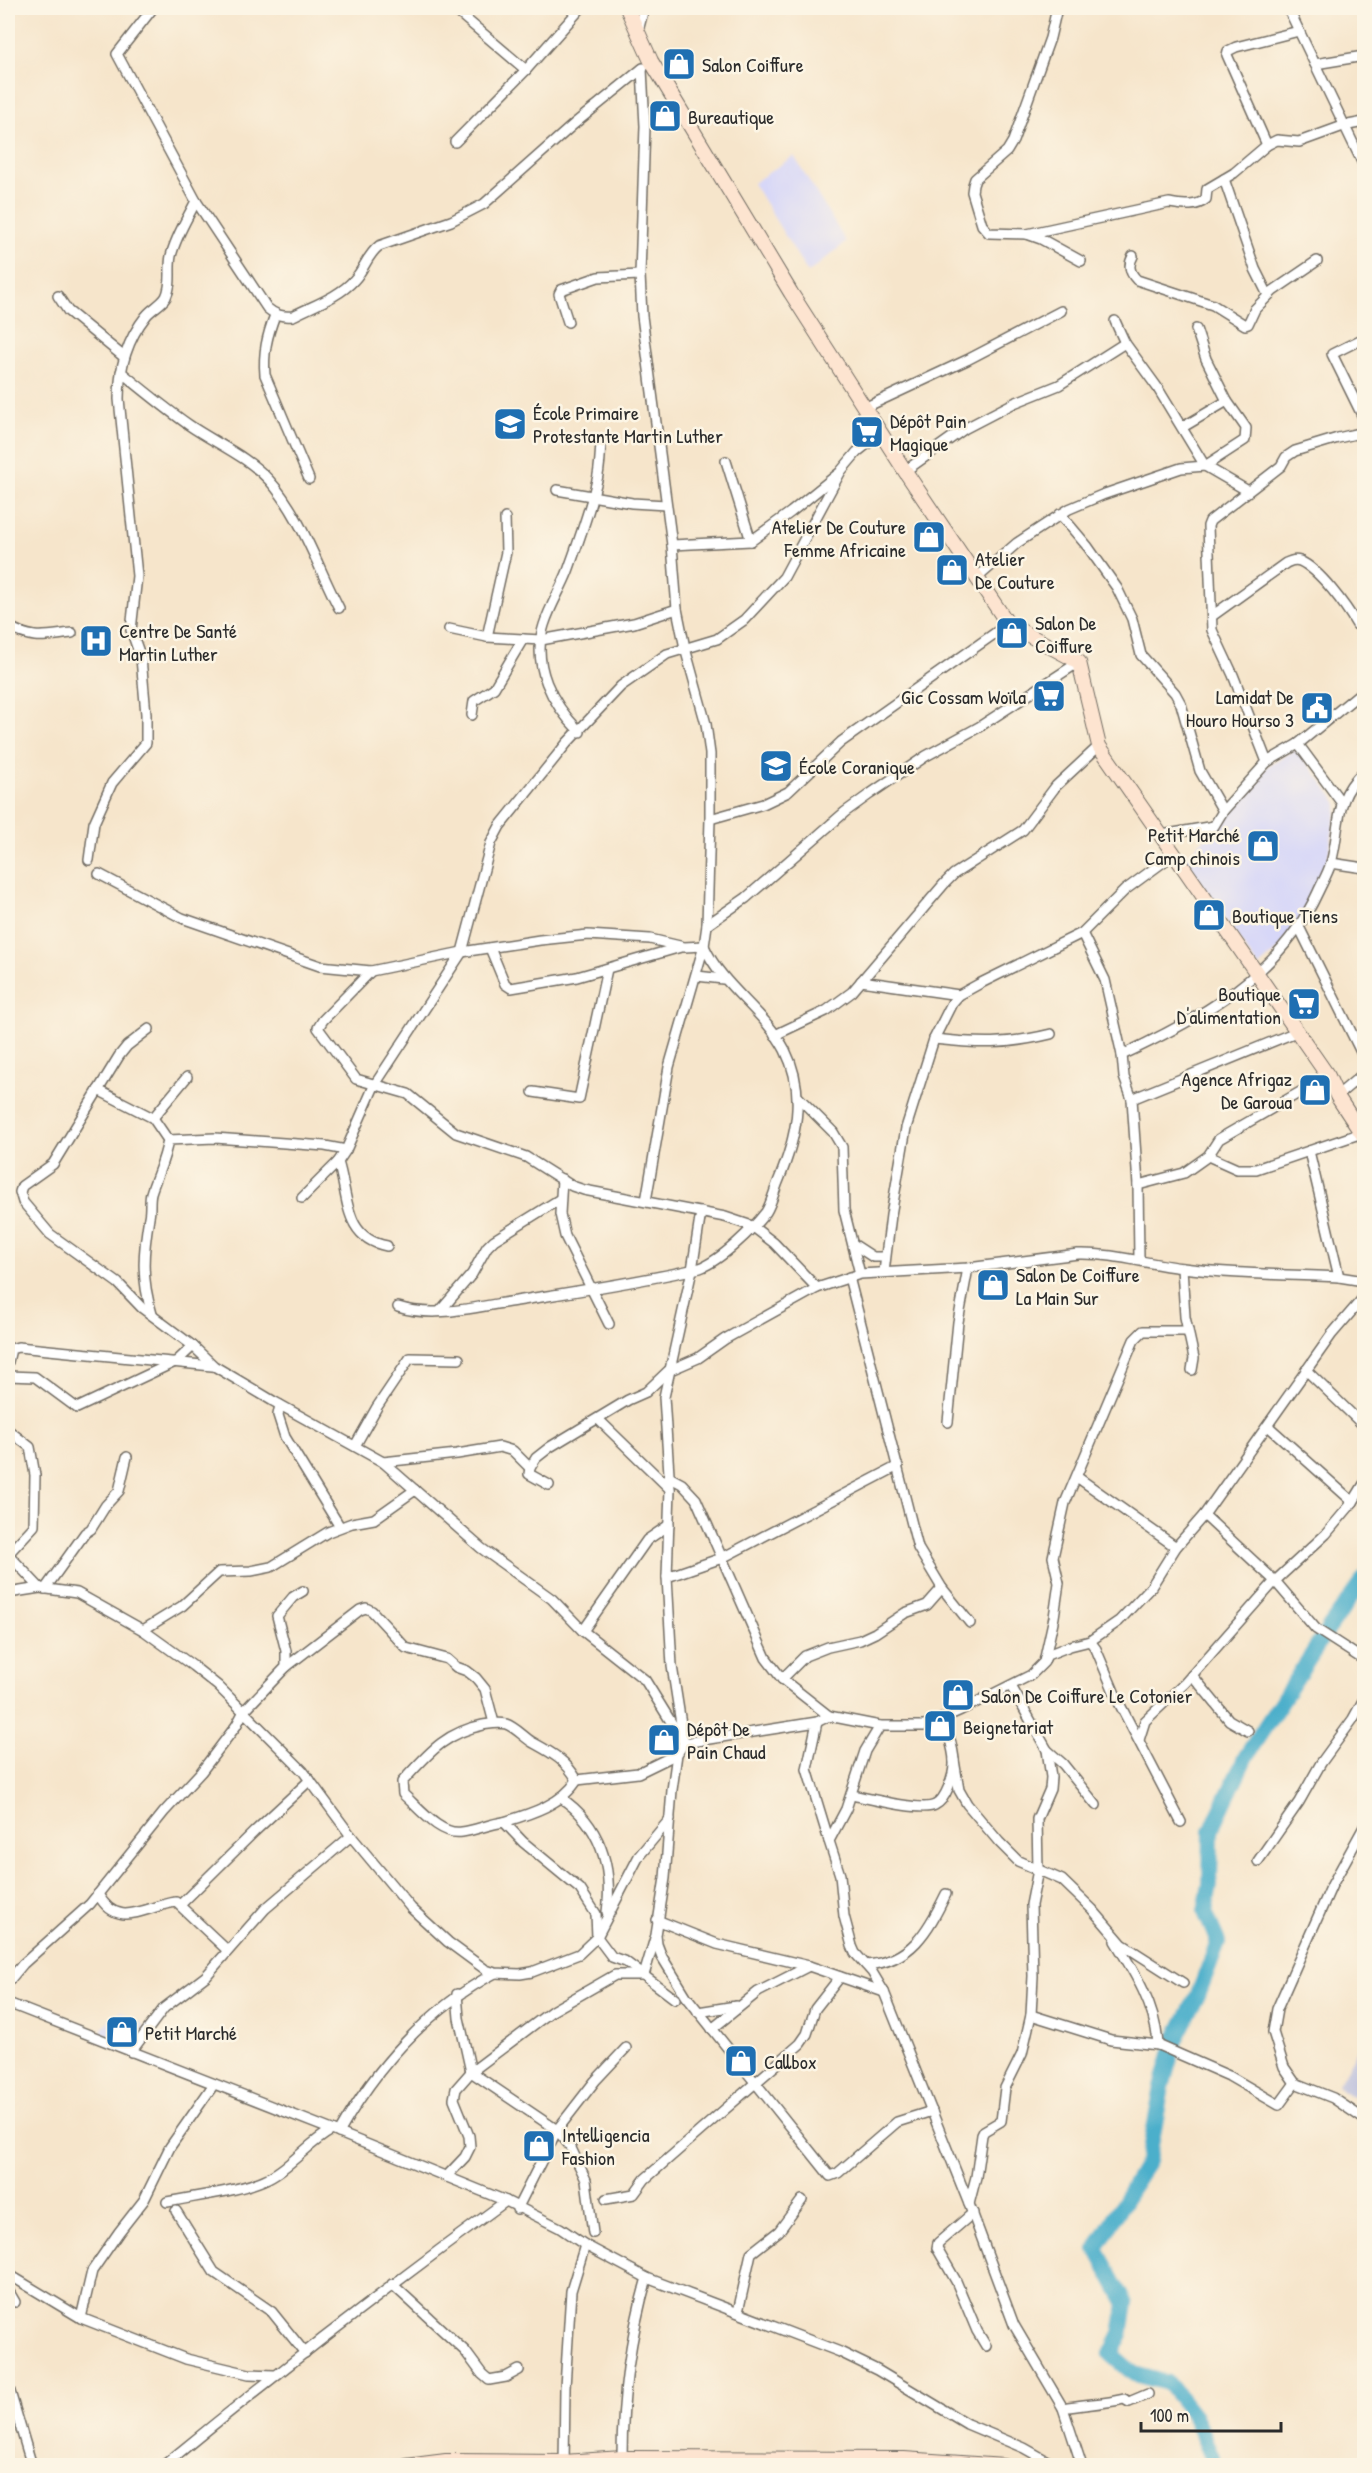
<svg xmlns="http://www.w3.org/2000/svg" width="1372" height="2473" font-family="'Patrick Hand',sans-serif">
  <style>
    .built { fill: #d7d7f8 }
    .industrial { fill: #bfc2dd }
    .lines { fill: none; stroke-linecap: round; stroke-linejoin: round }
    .river { stroke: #4cafcb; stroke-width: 16 }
    .street-casing { stroke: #726c63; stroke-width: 12 }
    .secondary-casing { stroke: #726c63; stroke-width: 16 }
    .street { stroke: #fff; stroke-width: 9 }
    .secondary { stroke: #fde4d0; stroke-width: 14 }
    .labels { text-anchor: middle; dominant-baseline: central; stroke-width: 5; stroke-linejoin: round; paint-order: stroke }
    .poi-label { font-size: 20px; fill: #2b2b2b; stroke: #fcf5e5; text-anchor: start }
  </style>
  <rect width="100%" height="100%" fill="#fcf5e5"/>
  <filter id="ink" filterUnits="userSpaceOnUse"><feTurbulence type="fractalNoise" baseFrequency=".0167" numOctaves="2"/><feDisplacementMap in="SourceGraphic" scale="12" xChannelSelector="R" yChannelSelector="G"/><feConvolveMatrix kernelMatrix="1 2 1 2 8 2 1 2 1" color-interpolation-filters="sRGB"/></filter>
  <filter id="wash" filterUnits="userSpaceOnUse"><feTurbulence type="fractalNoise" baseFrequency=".008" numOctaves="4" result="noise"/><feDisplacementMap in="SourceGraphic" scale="24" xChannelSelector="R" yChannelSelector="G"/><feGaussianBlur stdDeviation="1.35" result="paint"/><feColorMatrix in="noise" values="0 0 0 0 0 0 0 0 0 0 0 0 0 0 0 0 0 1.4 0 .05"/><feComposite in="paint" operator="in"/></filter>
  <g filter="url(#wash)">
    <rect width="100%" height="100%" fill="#f6e5cb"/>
    <!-- built -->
    <g class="built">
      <polygon points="794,156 846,242 808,273 753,183"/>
      <polygon points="1297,749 1338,803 1327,864 1301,919 1280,948 1258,967 1184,859 1220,823 1267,767"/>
      <polygon points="121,2011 145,2026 130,2048 102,2036 102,2028"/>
    </g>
    <!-- industrial -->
    <polygon class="industrial" points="1364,2038 1364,2104 1337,2086"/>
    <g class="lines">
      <!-- river -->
      <polyline class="river" points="1216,2466 1194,2416 1168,2383 1134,2374 1111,2354 1121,2334 1126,2304 1096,2249 1148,2161 1162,2087 1175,2040 1198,1995 1218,1942 1205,1912 1210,1884 1211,1831 1246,1756 1329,1628 1364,1579"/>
    </g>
  </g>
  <g filter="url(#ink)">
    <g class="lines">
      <defs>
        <g id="street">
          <path d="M153 8 117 54 196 201 267 308C275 315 282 317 293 316 312 306 339 297 354 280 364 270 367 255 379 246L451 221 484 204 574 124 643 68"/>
          <polyline points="453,8 526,70"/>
          <path d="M1057 8 1050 38 1013 141 1007 151 975 179 973 185 972 192 982 225 989 233 1027 234 1169 203C1183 205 1195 208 1206 199L1207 189 1234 173 1267 145 1277 140 1299 142 1343 126 1364 122"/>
          <polyline points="1288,8 1364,166"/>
          <polyline points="638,31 644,8"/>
          <polyline points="1315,64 1364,56"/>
          <polyline points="642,69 645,126 640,275 642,316 672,545 677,609 685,648 706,724 710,754 710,819 707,925 704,946 669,1067 646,1201"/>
          <polyline points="455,142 526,70 581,8"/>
          <polyline points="1267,145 1227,55 1228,51 1236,47 1299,31"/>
          <polyline points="1224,179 1255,269 1268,295"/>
          <polyline points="1027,234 1041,239 1081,261"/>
          <path d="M1133 256C1128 265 1129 272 1137 280L1213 305 1245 325 1248 324 1255 309 1273 291 1317 261"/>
          <polyline points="58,296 68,311 124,357"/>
          <path d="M275 315C267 336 263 353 265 375L309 479"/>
          <polyline points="1115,321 1125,343 1157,387 1205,466 1248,491"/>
          <polyline points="568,322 559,294 561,290 598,277 640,275"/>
          <polyline points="1360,340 1332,354 1364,419"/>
          <path d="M121 372C143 390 166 409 189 425 215 443 247 456 269 480 301 515 317 566 339 608"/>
          <polyline points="864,408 967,360 1061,311"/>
          <polyline points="1183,427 1227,401"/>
          <polyline points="726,461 751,541"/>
          <polyline points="905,471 964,429 1014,403 1059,385 1125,343"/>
          <polyline points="557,490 632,503 666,505"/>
          <polyline points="1060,514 1088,547 1117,588 1132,619 1141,655 1175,693 1181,704 1200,771 1223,811"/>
          <polyline points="672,545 751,541 791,512 838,474"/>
          <polyline points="977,578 1017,543 1069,509 1102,495 1181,468 1205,466 1245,440 1246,428 1227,401 1206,359 1196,329"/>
          <path d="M1212 616 1286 563C1291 561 1294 559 1300 561 1320 570 1346 606 1357 625L1364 627"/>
          <path d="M8 626C33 641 45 636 72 633"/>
          <polyline points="449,629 487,637 541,640 634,623 677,609"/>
          <polyline points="487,637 506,552 505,518"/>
          <polyline points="472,715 474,701 494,688 523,639"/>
          <path d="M580 732C552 704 531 665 544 625 550 606 561 589 568 571 578 543 589 513 596 484 600 471 600 456 601 443"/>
          <polyline points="1298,744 1341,802"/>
          <polyline points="1267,762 1233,675 1212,630 1208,526 1210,521 1281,466 1286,457 1295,451 1338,438 1364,432"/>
          <polyline points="710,819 763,804 788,792 841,742 1008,624"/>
          <polyline points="1162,835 1214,826 1223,811 1267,762 1298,744 1364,690"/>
          <path d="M89 860 94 823 112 783 146 743V714L141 658 131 630 137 576 119 399C119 369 127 340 146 316 151 309 161 305 166 297 173 283 168 270 171 256 176 236 187 219 196 201"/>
          <polyline points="1331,863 1364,868"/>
          <polyline points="99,874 182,918 320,966 371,971 462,952 540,940 588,935 650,939 684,947 704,946"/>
          <polyline points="707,925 746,898 845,812 870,794 926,756 979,727 1079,662"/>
          <polyline points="1299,927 1364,1058"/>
          <polyline points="1082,933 1105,980 1122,1055 1124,1077 1132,1099 1138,1185 1139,1259"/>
          <polyline points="490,948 505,984 511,988 577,977 681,947"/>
          <polyline points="371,971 323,1020 318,1028 356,1079 408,1094 456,1133 526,1157 572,1186 584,1190 725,1217 752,1226 774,1243 817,1288"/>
          <polyline points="697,976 723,979"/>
          <polyline points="861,981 959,995"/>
          <polyline points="149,1029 127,1046 119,1056 53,1164 22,1186 20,1192 23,1202 50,1234 118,1283 142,1308 193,1346 214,1366 273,1401 383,1462 481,1548 552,1599 583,1631 645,1680 684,1743 817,1722 829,1716 880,1726 925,1726 961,1710 1031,1675 1044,1662 1054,1617 1059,1583 1053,1557 1065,1503 1134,1340 1143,1331 1188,1331"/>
          <polyline points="775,1035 826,1011 852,992 944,884 954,874 1023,830 1056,786 1099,746"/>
          <path d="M934 1039C979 1044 1006 1045 1051 1034"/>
          <path d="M1122 1055C1201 1018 1280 975 1318 892 1322 883 1328 873 1331 863 1341 827 1333 799 1364 771"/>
          <path d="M98 1090 153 1118 168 1140C165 1160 157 1174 151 1193 149 1201 151 1209 149 1217 143 1253 141 1278 152 1314"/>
          <polyline points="533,1092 579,1099 607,969"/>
          <polyline points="1337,1096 1364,1073"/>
          <polyline points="798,1097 833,1132 842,1147 844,1210 860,1274"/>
          <polyline points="1132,1099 1296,1032"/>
          <polyline points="153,1118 187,1077"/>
          <polyline points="168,1140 215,1138 325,1146 346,1150"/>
          <polyline points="1309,1151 1339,1277"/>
          <polyline points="1208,1156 1237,1169 1256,1169 1362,1133"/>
          <path d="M338 1162C349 1196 343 1238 387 1246"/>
          <polyline points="562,1179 560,1214 565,1236 609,1324"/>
          <polyline points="1138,1185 1184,1173 1208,1156 1219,1139 1328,1076"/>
          <polyline points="302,1198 338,1162 346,1150 374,1086 462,952 491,843 500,826 567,743 621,686 667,654 717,639 744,620 784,577 841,471 857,452 881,433"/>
          <polyline points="701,1212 692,1270 664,1397 670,1489 667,1577 672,1666 684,1743 677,1754 672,1790 665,1878 656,1935 657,1944 662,1957 686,1996 830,2176 838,2173 897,2122 932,2111"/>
          <polyline points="853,1244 873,1257 885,1257"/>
          <polyline points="1182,1268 1185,1317 1194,1358 1192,1370"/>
          <polyline points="884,1272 891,1215 906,1128 934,1039 952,1003 959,995 979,984 1082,933 1125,890 1174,854"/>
          <polyline points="849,1277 918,1548 942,1588 970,1623"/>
          <path d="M398 1307C435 1319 478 1306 516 1301 578 1291 639 1282 700 1268 721 1260 752 1230 766 1212 771 1204 774 1192 778 1182 796 1139 807 1094 785 1050 764 1010 723 988 704 946"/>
          <polyline points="441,1310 472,1274 487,1247 494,1240 560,1199"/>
          <polyline points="8,1362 11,1349 18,1347 212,1366"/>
          <polyline points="1306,1370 1364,1426"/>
          <polyline points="8,1376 35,1377 77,1408 177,1361 193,1346"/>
          <polyline points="280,1405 278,1415 285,1437 340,1527"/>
          <polyline points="598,1419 670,1489"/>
          <polyline points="948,1422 958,1322 968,1268"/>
          <polyline points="1268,1426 1353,1502"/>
          <polyline points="8,1430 30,1447 35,1475 34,1526 8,1554 40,1588"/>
          <polyline points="355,1446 377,1407 410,1358 459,1359"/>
          <polyline points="383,1462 457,1454 500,1447 513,1451 530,1468"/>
          <polyline points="669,1477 682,1484 696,1499 766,1658 782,1679 829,1716"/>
          <polyline points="1077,1477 1176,1547"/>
          <path d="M549 1485 529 1474 530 1468 536 1458 550 1447 628 1400 646 1392 668 1371 698 1358 725 1339 817 1288 860 1274 968 1268 1078 1254C1114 1253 1147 1264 1183 1268 1234 1275 1287 1274 1339 1277L1364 1281"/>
          <polyline points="1204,1515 1275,1581 1316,1629 1364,1660"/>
          <polyline points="667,1577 722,1558 898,1466"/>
          <polyline points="45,1589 85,1533 91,1529 106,1505 119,1491 127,1457"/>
          <polyline points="8,1593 40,1588 77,1593 143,1630 193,1666 218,1686 303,1771 351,1836 411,1908 448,1942 486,1970 495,1973 520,1974 532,1972 579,1954 597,1937 639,1856 670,1819"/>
          <polyline points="143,1630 182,1606 219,1572 251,1571 271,1567 328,1532 352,1523 374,1519 415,1490"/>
          <polyline points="583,1631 647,1540 669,1525"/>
          <polyline points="1090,1641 1096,1649 1118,1701 1181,1822"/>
          <polyline points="1045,1659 1047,1655 1070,1646 1090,1641 1119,1621 1151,1587 1176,1547 1204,1515 1332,1334 1364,1297"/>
          <polyline points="286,1667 360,1610 366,1608 372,1611 406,1648 447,1659 456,1667 467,1671 476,1678 485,1689 494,1723"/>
          <polyline points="1192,1675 1229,1720 1248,1731"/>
          <polyline points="782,1679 805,1656 828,1647 860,1640 875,1633 905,1613 927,1605 942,1588"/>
          <polyline points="817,1722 807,1769 829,1841"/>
          <polyline points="880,1726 865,1751 846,1809 829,1841 840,1875 844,1916 852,1946 855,1953 872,1972 884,1992 969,2204 1014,2325 1063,2408 1082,2466"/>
          <polyline points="1139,1740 1145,1721 1185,1683 1275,1581 1326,1534 1353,1502 1364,1484"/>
          <polyline points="1047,1750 1063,1764 1096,1805"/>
          <polyline points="954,1760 959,1790 967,1804 999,1842 1018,1861 1062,1880 1092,1909 1122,1944 1183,1983"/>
          <path d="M577 1780C566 1760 552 1753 532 1742 524 1737 515 1727 506 1724 498 1722 490 1724 483 1725 444 1733 428 1754 402 1782L403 1794C418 1807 440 1836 462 1832 476 1830 489 1824 504 1822L523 1842 580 1889 596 1914 597 1937 612 1957 626 1962 675 1999"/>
          <polyline points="577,1780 638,1773 677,1754"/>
          <path d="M852 1795C868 1798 922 1812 935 1805 946 1800 954 1775 954 1764 955 1750 947 1732 944 1718"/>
          <path d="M561 1798C600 1824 613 1867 607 1912"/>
          <path d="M504 1822C530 1814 563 1804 577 1780"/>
          <polyline points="1258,1861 1299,1802 1321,1763 1353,1719 1364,1699"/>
          <path d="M98 1894C118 1931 145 1906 176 1902L227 1950"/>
          <polyline points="181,1904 254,1832 310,1780"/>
          <polyline points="657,1920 717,1944 809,1966 884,1992"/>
          <path d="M1115 1941C1135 1973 1156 2007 1158 2045"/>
          <path d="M866 1965C911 1962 928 1931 946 1894"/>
          <polyline points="8,1982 23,1964 90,1904 164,1812 201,1772 236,1726 244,1711 286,1667 286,1651 277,1616 293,1597 303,1591"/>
          <polyline points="457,1994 459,2018 471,2072 557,2130 570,2146 586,2180 593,2233"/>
          <polyline points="8,2003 332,2130 506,2201 560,2228 585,2245 647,2278 840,2352 877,2370 967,2424 1024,2448 1056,2466"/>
          <polyline points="698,2012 736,2006"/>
          <polyline points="1031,2015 1111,2040 1158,2045 1229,2076 1279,2105 1295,2083 1333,2098 1364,2119"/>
          <polyline points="712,2029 758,1992 809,1966"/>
          <polyline points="131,2052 164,2008 206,1976 265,1909 351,1836"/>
          <polyline points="1295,2083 1284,2067 1273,2032 1277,2009 1332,1885 1364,1827"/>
          <path d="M339 2133C376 2067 428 2009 495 1973"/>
          <polyline points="446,2177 465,2157 470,2147 469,2136 454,2099 456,2089 471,2072 552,2011 615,1975 644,1975 655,1938"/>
          <polyline points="606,2199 634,2194 645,2179 800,2044 807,2034 815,2009 840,1977"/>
          <path d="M167 2202C196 2196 242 2191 268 2178 292 2166 308 2143 332 2130"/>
          <polyline points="969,2204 976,2177 982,2135 984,2131 1001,2121 1005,2088 1022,2054 1031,2015 1033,1976 1031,1905 1038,1870 1037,1819 1050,1789 1051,1777 1047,1750 1011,1686"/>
          <polyline points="517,2209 557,2130 595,2081 626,2048"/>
          <polyline points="176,2211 214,2272 272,2312 305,2353"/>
          <polyline points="973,2213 938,2243 937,2248 956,2281 977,2331 986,2346"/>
          <polyline points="8,2274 81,2318 186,2359 249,2374 274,2375"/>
          <polyline points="392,2284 465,2351 482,2374 489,2380 506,2377 519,2370"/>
          <polyline points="8,2290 15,2302"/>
          <polyline points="738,2312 751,2253 779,2231 802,2200"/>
          <polyline points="81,2318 92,2271 119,2232 144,2200 170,2147 214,2084"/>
          <polyline points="8,2385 32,2466"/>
          <path d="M1063 2408C1084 2404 1104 2404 1124 2399L1129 2402 1148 2394"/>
          <path d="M622 2458C622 2396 630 2337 647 2278"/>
          <path d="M163 2466C275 2374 389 2286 506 2201"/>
          <polyline points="564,2466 565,2387 571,2291 585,2245"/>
        </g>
        <g id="secondary">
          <polyline points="627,8 651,61 791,293 905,471 1008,624 1079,662 1099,746 1328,1076 1337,1096 1364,1137"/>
          <polyline points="406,2466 446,2461 564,2462 622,2458 904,2459 1004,2466"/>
        </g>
      </defs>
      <!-- street casing -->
      <use href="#street" class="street-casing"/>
      <!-- secondary casing -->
      <use href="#secondary" class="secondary-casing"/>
      <!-- street -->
      <use href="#street" class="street"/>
      <!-- secondary -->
      <use href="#secondary" class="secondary"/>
    </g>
  </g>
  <!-- icons -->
  <defs>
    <symbol id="shop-square" viewBox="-11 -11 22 22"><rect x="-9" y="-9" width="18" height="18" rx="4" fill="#1f6fb2" stroke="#fcf5e5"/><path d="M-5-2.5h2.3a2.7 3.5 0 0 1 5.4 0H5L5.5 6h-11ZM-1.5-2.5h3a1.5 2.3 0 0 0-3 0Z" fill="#fff"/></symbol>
    <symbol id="school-square" viewBox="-11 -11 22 22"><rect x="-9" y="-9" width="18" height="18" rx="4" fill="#1f6fb2" stroke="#fcf5e5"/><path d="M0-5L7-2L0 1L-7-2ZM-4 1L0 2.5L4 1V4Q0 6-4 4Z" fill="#fff"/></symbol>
    <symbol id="supermarket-square" viewBox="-11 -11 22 22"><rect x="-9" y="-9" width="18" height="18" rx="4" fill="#1f6fb2" stroke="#fcf5e5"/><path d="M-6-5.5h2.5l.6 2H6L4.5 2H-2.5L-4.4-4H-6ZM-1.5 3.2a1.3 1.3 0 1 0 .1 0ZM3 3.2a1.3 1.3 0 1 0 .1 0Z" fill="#fff"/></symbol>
    <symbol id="hospital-square" viewBox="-11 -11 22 22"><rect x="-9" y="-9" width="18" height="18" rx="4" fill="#1f6fb2" stroke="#fcf5e5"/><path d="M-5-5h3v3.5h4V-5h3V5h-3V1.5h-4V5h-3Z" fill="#fff"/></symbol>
    <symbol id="civic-square" viewBox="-11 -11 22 22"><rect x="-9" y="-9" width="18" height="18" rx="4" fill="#1f6fb2" stroke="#fcf5e5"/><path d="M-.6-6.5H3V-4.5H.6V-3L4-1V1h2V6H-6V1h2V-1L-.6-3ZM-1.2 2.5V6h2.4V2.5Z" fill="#fff"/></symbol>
  </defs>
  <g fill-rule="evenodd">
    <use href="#shop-square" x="660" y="45" width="38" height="38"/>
    <use href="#shop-square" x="646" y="97" width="38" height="38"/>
    <use href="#school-square" x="491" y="405" width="38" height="38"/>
    <use href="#supermarket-square" x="848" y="413" width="38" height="38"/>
    <use href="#shop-square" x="910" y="518" width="38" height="38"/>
    <use href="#shop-square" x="933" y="551" width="38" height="38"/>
    <use href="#shop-square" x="993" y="614" width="38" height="38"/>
    <use href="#hospital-square" x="77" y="622" width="38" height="38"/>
    <use href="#supermarket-square" x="1030" y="677" width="38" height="38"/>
    <use href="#civic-square" x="1298" y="689" width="38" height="38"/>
    <use href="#school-square" x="757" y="747" width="38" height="38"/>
    <use href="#shop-square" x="1244" y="827" width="38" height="38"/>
    <use href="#shop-square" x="1190" y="896" width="38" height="38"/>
    <use href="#supermarket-square" x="1285" y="985" width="38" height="38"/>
    <use href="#shop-square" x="1296" y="1071" width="38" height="38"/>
    <use href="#shop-square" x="974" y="1266" width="38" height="38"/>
    <use href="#shop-square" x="939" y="1676" width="38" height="38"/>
    <use href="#shop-square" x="921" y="1707" width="38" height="38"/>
    <use href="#shop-square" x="645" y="1721" width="38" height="38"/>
    <use href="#shop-square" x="103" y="2013" width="38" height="38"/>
    <use href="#shop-square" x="722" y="2042" width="38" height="38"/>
    <use href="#shop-square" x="520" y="2127" width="38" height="38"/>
  </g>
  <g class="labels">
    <!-- poi labels -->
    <g class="poi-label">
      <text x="702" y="64">Salon Coiffure</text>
      <text x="688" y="116">Bureautique</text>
      <text x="533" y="412">École Primaire<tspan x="533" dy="23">Protestante Martin Luther</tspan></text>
      <text x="890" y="420">Dépôt Pain<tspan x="890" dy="23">Magique</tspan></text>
      <text x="906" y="526" text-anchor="end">Atelier De Couture<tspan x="906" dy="23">Femme Africaine</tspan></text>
      <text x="975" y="558">Atelier<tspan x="975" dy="23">De Couture</tspan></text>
      <text x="1035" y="622">Salon De<tspan x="1035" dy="23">Coiffure</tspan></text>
      <text x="119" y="630">Centre De Santé<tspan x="119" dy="23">Martin Luther</tspan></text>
      <text x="1026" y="696" text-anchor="end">Gic Cossam Woïla</text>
      <text x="1294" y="696" text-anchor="end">Lamidat De<tspan x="1294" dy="23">Houro Hourso 3</tspan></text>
      <text x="799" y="766">École Coranique</text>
      <text x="1240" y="834" text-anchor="end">Petit Marché<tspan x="1240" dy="23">Camp chinois</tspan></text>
      <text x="1232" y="915">Boutique Tiens</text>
      <text x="1281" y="993" text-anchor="end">Boutique<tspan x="1281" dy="23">D'alimentation</tspan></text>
      <text x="1292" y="1078" text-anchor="end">Agence Afrigaz<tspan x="1292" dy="23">De Garoua</tspan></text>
      <text x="1016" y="1274">Salon De Coiffure<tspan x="1016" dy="23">La Main Sur</tspan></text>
      <text x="981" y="1695">Salon De Coiffure Le Cotonier</text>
      <text x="963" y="1726">Beignetariat</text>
      <text x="687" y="1728">Dépôt De<tspan x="687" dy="23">Pain Chaud</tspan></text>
      <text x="145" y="2032">Petit Marché</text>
      <text x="764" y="2061">Callbox</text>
      <text x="562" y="2134">Intelligencia<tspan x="562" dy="23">Fashion</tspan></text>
    </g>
  </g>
  <!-- margin -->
  <rect width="1372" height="2473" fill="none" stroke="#fcf5e5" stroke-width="30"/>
  <!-- scale -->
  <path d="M1141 2422v9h140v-9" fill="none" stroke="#2b2b2b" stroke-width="3"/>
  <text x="1150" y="2422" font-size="18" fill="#2b2b2b" stroke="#fcf5e5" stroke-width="4.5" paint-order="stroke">100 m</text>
</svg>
